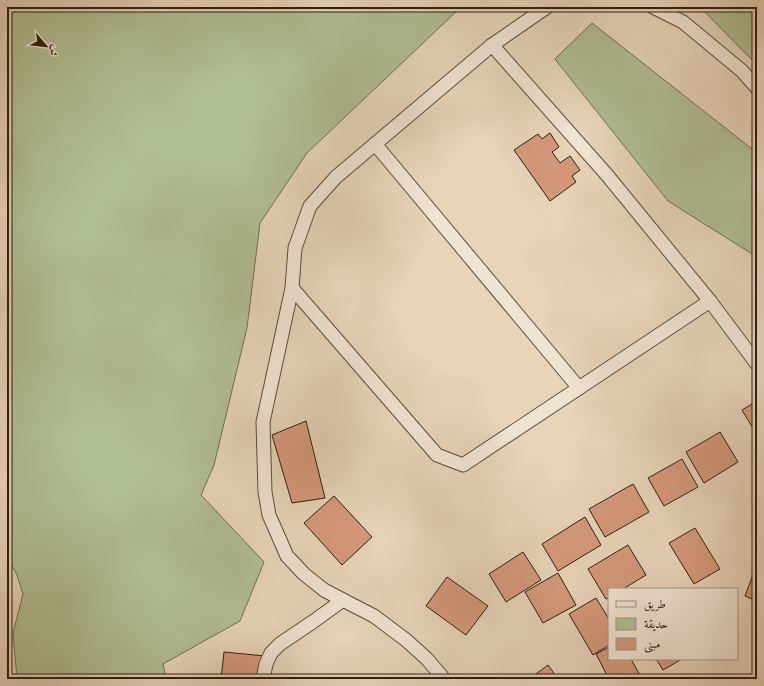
<svg xmlns="http://www.w3.org/2000/svg" width="764" height="686" font-family="'Libre Bodoni',Amiri,serif">
  <style>
    .green { fill: #b0be93; stroke: #6e6e54 }
    .building { fill: #d5997a; stroke: #2d1d14 }
    .lines { fill: none; stroke-linecap: round; stroke-linejoin: round }
    .street-casing { stroke: #5c4b3d; stroke-width: 15 }
    .street { stroke: #efe3d2; stroke-width: 13 }
  </style>
  <rect width="100%" height="100%" fill="#e7d4b9"/>
  <filter id="stains"><feTurbulence type="fractalNoise" baseFrequency=".005" numOctaves="4"/><feColorMatrix values="0 0 0 0 .2 0 0 0 0 .09 0 0 0 0 .02 0 0 0 .5 -.17"/></filter>
  <radialGradient id="worn" r=".72"><stop offset=".6" stop-color="#630" stop-opacity="0"/><stop offset="1" stop-color="#630" stop-opacity=".3"/></radialGradient>
  <!-- green -->
  <g class="green">
    <polygon points="7,7 461,7 307,153 260,223 247,328 214,465 201,495 264,562 240,621 163,664 166,679 17,679 13,633 23,594 17,575 7,557"/>
    <polygon points="700,7 757,7 757,65"/>
    <polygon points="592,23 757,153 757,257 668,201 555,59"/>
  </g>
  <!-- building -->
  <g class="building">
    <polygon points="550,133 559,147 552,152 560,163 570,156 580,170 572,176 576,182 550,201 514,150 538,134 542,139"/>
    <polygon points="757,401 757,435 742,410"/>
    <polygon points="306,421 325,498 292,503 272,435"/>
    <polygon points="720,432 738,462 704,483 686,452"/>
    <polygon points="682,459 698,487 664,506 648,478"/>
    <polygon points="633,484 649,512 605,537 589,509"/>
    <polygon points="334,496 372,537 342,565 304,523"/>
    <polygon points="585,517 601,545 558,571 542,544"/>
    <polygon points="695,528 720,569 694,584 669,543"/>
    <polygon points="628,545 646,575 623,589 609,589 609,598 606,599 588,569"/>
    <polygon points="523,552 541,580 506,602 489,574"/>
    <polygon points="757,564 757,601 745,596"/>
    <polygon points="558,573 576,605 543,623 525,592"/>
    <polygon points="447,577 488,606 466,635 426,606"/>
    <polygon points="596,598 609,619 609,645 593,655 569,614"/>
    <polygon points="609,647 609,659 631,659 642,679 609,679 596,654"/>
    <polygon points="224,652 265,656 262,679 221,679"/>
    <polygon points="656,659 682,659 663,670"/>
    <polygon points="548,665 558,679 529,679"/>
  </g>
  <g class="lines">
    <defs>
      <g id="street">
        <polyline points="547,7 492,45 607,175 710,301 757,364"/>
        <polyline points="653,7 683,22 742,71 757,88"/>
        <polyline points="492,45 375,144 579,388 710,301"/>
        <polyline points="375,144 336,177 310,206 295,248 292,288 437,455 463,465 579,388"/>
        <polyline points="292,288 263,422 265,492 269,515 287,556 304,574 324,590 343,600"/>
        <polyline points="263,679 266,664 271,653 280,644 314,621 343,600 374,616 406,640 427,659 444,679"/>
      </g>
    </defs>
    <!-- street casing -->
    <use href="#street" class="street-casing"/>
    <!-- street -->
    <use href="#street" class="street"/>
  </g>
  <!-- margin -->
  <rect width="764" height="686" fill="none" stroke="#e7d4b9" stroke-width="24"/>
  <rect x="8" y="8" width="748" height="670" fill="none" stroke="#2d1d14" stroke-width="2"/>
  <rect x="12" y="12" width="740" height="662" fill="none" stroke="#2d1d14"/>
  <!-- legend -->
  <rect x="608" y="588" width="130" height="72" fill="#efe3d2" stroke="#a19486"/>
  <rect x="616" y="601" width="20" height="6" fill="#efe3d2" stroke="#a19486"/>
  <text x="644" y="608" font-size="12" fill="#2d1d14">طريق</text>
  <rect x="616" y="618" width="20" height="12" fill="#b0be93" stroke="#a19486"/>
  <text x="644" y="628" font-size="12" fill="#2d1d14">حديقة</text>
  <rect x="616" y="638" width="20" height="12" fill="#d5997a" stroke="#a19486"/>
  <text x="644" y="648" font-size="12" fill="#2d1d14">مبنى</text>
  <!-- north arrow -->
  <g transform="translate(46 46) rotate(118)" stroke="#efe3d2" stroke-width="3" paint-order="stroke">
  <path d="M0-3L7 15L0 10L-7 15Z" fill="#2d1d14"/>
  <text y="-6" font-size="11" font-weight="bold" text-anchor="middle" fill="#2d1d14">ش</text>
  </g>
  <rect width="100%" height="100%" filter="url(#stains)"/>
  <rect width="100%" height="100%" fill="url(#worn)"/>
</svg>
